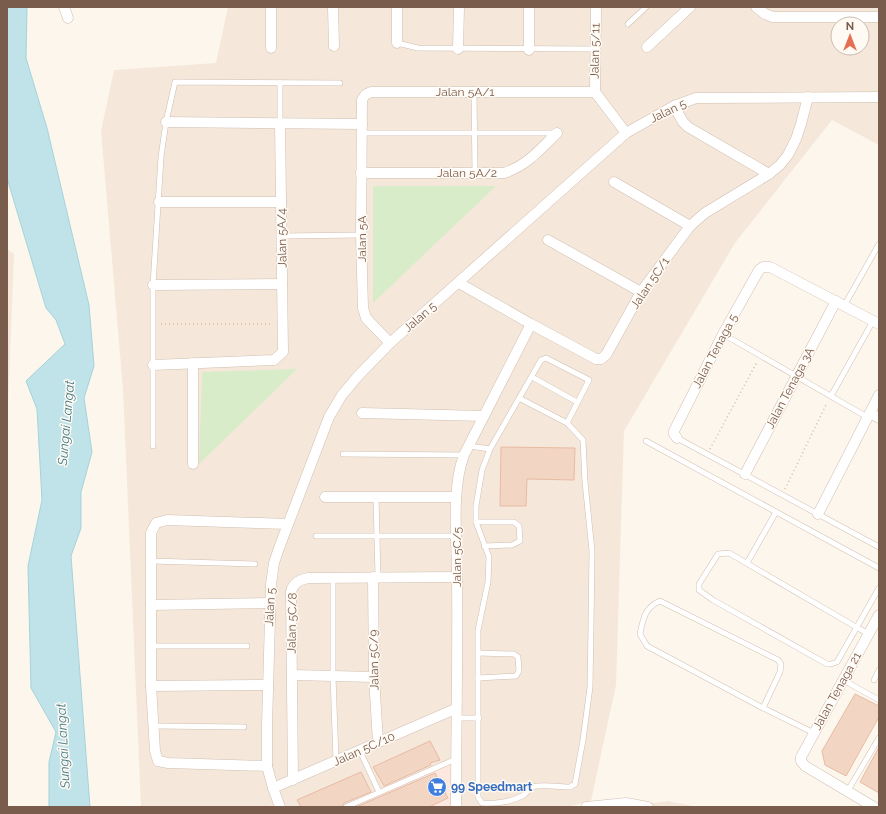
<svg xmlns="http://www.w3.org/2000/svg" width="886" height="814" font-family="Raleway,sans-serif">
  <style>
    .residential { fill: #f5e8da; fill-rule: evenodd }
    .commercial { fill: #fde8e0 }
    .green { fill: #d8ecc9 }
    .water { fill: #bfe3e8; stroke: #a5d3da }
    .building { fill: #f3d5c3; stroke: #e6bba3 }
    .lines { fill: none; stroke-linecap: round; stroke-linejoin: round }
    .lane-casing { stroke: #d1beb0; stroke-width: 6 }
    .street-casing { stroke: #d1beb0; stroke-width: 11 }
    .path { stroke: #d9b8a5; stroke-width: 1.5; stroke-dasharray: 1 3; stroke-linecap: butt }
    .lane { stroke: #fff; stroke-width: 5 }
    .street { stroke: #fff; stroke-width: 10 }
    .labels { text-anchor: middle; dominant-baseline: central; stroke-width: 3; stroke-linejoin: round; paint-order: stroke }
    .street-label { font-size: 12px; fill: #7a5c4d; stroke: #fffaf3 }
    .shop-label { font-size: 12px; font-weight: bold; fill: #366cbe; stroke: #fffaf3; text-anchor: start }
    .water-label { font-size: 13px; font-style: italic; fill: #437c86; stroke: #fffaf3 }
  </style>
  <rect width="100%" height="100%" fill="#fdf6ec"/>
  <!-- residential -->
  <g class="residential">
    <path d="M228 7H879V145L832 120 735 243 624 431 616 685 591 801 567 807H141L123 389 101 131 114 70 216 63ZM838 24H862V48H838Z"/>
    <polygon points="7,249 14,254 7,432"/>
    <polygon points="668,801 697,807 645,807 647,804"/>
  </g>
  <!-- commercial -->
  <polygon class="commercial" points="450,764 450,806 448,807 350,807"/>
  <!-- green -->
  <g class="green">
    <polygon points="373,186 496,186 373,303"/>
    <polygon points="297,369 199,464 202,372"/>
  </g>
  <!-- water -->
  <polygon class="water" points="7,7 27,7 26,58 47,128 89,305 94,366 84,398 92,452 81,492 81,528 71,556 90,807 49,807 49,762 56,732 31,688 28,566 42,500 37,409 26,381 65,344 56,320 46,308 7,178"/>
  <!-- building -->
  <g class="building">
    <polygon points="501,447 575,448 574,480 527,479 526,506 500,506"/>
    <polygon points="855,694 879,706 879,717 846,776 825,765 822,751"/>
    <polygon points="430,741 440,760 430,763 431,765 384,786 373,767"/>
    <polygon points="879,747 879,793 860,782"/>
    <polygon points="361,772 371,792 344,803 342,807 301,807 297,800"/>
    <polygon points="435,773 448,798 429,807 356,807"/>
  </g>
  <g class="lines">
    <defs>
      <g id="lane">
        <polyline points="628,24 646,7"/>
        <polyline points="397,43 418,48 595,49"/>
        <polyline points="280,83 280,124"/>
        <polyline points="474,92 475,173"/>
        <polyline points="362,133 557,133"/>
        <polyline points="282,236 361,235"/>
        <polyline points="844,306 879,244"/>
        <polyline points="723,334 867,417"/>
        <polyline points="532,377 577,402"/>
        <polyline points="831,396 873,321"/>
        <path d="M519 398 567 423 583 440 585 482 592 551 591 626 590 687 583 740 575 784 570 787C561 787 541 784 533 787 529 788 527 793 524 795 512 802 495 804 482 803L478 797V630L488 582 489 557 476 522V506L482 470 490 449 541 360 546 358 589 380 567 423"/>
        <polyline points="677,438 879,547"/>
        <polyline points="646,441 879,568"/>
        <polyline points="153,446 153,285 161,157 166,122 175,82 340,83"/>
        <polyline points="469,446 490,449"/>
        <polyline points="343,454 464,455"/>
        <polyline points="376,497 378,577"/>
        <polyline points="476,522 514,522 519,526 520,541 512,545 484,546"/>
        <polyline points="316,536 457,536"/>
        <polyline points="151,561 255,564"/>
        <polyline points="747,563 776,512"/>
        <polyline points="333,578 333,676 336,760"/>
        <polyline points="869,634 856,627 729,553 718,554 699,584 699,590 713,600 827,664 831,664 837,662 879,588"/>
        <polyline points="151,646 247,646"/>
        <polyline points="478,653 514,654 518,657 519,671 516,676 478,678"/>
        <polyline points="843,680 879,700"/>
        <polyline points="874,680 879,670"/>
        <path d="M763 708 780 672 781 664 778 660 660 601C645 607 643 619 640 634L647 646 763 708 814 733"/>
        <polyline points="457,718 479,718"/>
        <polyline points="154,726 244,727"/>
        <polyline points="360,751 379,792"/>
        <polyline points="847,792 879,738"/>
        <polyline points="346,807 456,759"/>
      </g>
      <g id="street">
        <polyline points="64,7 68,18"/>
        <polyline points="271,7 271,48"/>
        <polyline points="333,7 334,46"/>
        <polyline points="397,7 397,43"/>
        <polyline points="529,7 529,50"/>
        <polyline points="596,7 595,92 626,133"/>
        <polyline points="756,7 765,14 773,17 879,17"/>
        <polyline points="647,47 690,7"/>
        <polyline points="458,49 459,7"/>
        <polyline points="674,106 683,122 688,127 769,174"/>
        <polyline points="166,122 362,124"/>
        <path d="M361 173H504C528 165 539 150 557 133"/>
        <polyline points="614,182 690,226"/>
        <polyline points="159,202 281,202"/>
        <polyline points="548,240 641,292"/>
        <polyline points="459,283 531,324 596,359 601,359 606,355 641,292 690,226 705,213 769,174 780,165 788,155 796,139 801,124 808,97"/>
        <polyline points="153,285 282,284"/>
        <polyline points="390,343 366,318 363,308 361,235 362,100 365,95 371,92 595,92"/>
        <polyline points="153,365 274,360 283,352 280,124"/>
        <polyline points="362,413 484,416"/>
        <polyline points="870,413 879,418"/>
        <polyline points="677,438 674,434 674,431 723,334 759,270 763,267 770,267 879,324"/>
        <polyline points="193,464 193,363"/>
        <polyline points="745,474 836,301"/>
        <polyline points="325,497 456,497"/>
        <polyline points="818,514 879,395"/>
        <polyline points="373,577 374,677 378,742"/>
        <polyline points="151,605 269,603"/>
        <polyline points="292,675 374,677"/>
        <polyline points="151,686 268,685"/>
        <polyline points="267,766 168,763 158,761 155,751 151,686 151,533 156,523 167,520 288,524"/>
        <path d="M293 780 291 592C293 583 299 580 308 578L457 577"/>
        <polyline points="273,788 455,709"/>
        <polyline points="280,807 273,788 267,766 267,725 271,584 274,563 279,548 329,417 342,395 358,376 390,343 626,133 674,106 696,98 879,97"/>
        <path d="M456 807C456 730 458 653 457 576 457 540 451 489 464 455L531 324"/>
        <polyline points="586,807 626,803 648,807"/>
        <polyline points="874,807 805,766 801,761 801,757 879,615"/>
      </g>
    </defs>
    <!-- lane casing -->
    <use href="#lane" class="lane-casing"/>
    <!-- street casing -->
    <use href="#street" class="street-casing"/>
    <!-- path -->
    <g class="path">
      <polyline points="161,324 270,324"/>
      <polyline points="710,449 757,362"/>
      <polyline points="785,489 827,403"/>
    </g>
    <!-- lane -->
    <use href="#lane" class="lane"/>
    <!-- street -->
    <use href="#street" class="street"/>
  </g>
  <!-- icons -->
  <defs>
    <symbol id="supermarket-disc" viewBox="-11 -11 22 22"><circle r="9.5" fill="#3f7fe0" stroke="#fffaf3"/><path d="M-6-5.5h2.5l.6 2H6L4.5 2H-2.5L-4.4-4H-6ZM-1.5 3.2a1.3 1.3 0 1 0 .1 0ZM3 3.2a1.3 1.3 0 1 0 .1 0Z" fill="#fff"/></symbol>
  </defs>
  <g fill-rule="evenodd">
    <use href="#supermarket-disc" x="426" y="776" width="22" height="22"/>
  </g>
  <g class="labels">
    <!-- street labels -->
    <g class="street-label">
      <text transform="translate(595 51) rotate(-89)">Jalan 5/11</text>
      <text x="465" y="92">Jalan 5A/1</text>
      <text transform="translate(668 111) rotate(-26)">Jalan 5</text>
      <text x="467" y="173">Jalan 5A/2</text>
      <text transform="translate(282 238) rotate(-91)">Jalan 5A/4</text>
      <text transform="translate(362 239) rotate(-90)">Jalan 5A</text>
      <text transform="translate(650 283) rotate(-56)">Jalan 5C/1</text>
      <text transform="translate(420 317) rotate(-41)">Jalan 5</text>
      <text transform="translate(715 351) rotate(-62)">Jalan Tenaga 5</text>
      <text transform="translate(790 388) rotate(-62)">Jalan Tenaga 3A</text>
      <text transform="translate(457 557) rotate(-90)">Jalan 5C/5</text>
      <text transform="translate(270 607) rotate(-87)">Jalan 5</text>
      <text transform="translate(292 623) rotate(-89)">Jalan 5C/8</text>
      <text transform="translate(374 660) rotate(-91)">Jalan 5C/9</text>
      <text transform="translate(837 691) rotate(-61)">Jalan Tenaga 21</text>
      <text transform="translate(364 749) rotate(-24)">Jalan 5C/10</text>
    </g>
    <!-- shop labels -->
    <g class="shop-label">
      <text x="451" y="787">99 Speedmart</text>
    </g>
    <!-- water labels -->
    <g class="water-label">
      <text transform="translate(66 423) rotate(-85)">Sungai Langat</text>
      <text transform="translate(63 746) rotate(-93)">Sungai Langat</text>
    </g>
  </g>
  <!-- border -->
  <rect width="886" height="814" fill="none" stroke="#7a5c4d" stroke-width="16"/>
  <!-- north arrow -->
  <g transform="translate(850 36)"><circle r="19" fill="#fffaf3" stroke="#cabbb1"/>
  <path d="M0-3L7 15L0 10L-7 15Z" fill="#e76f51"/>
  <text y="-6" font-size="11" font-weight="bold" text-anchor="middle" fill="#7a5c4d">N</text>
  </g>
</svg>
